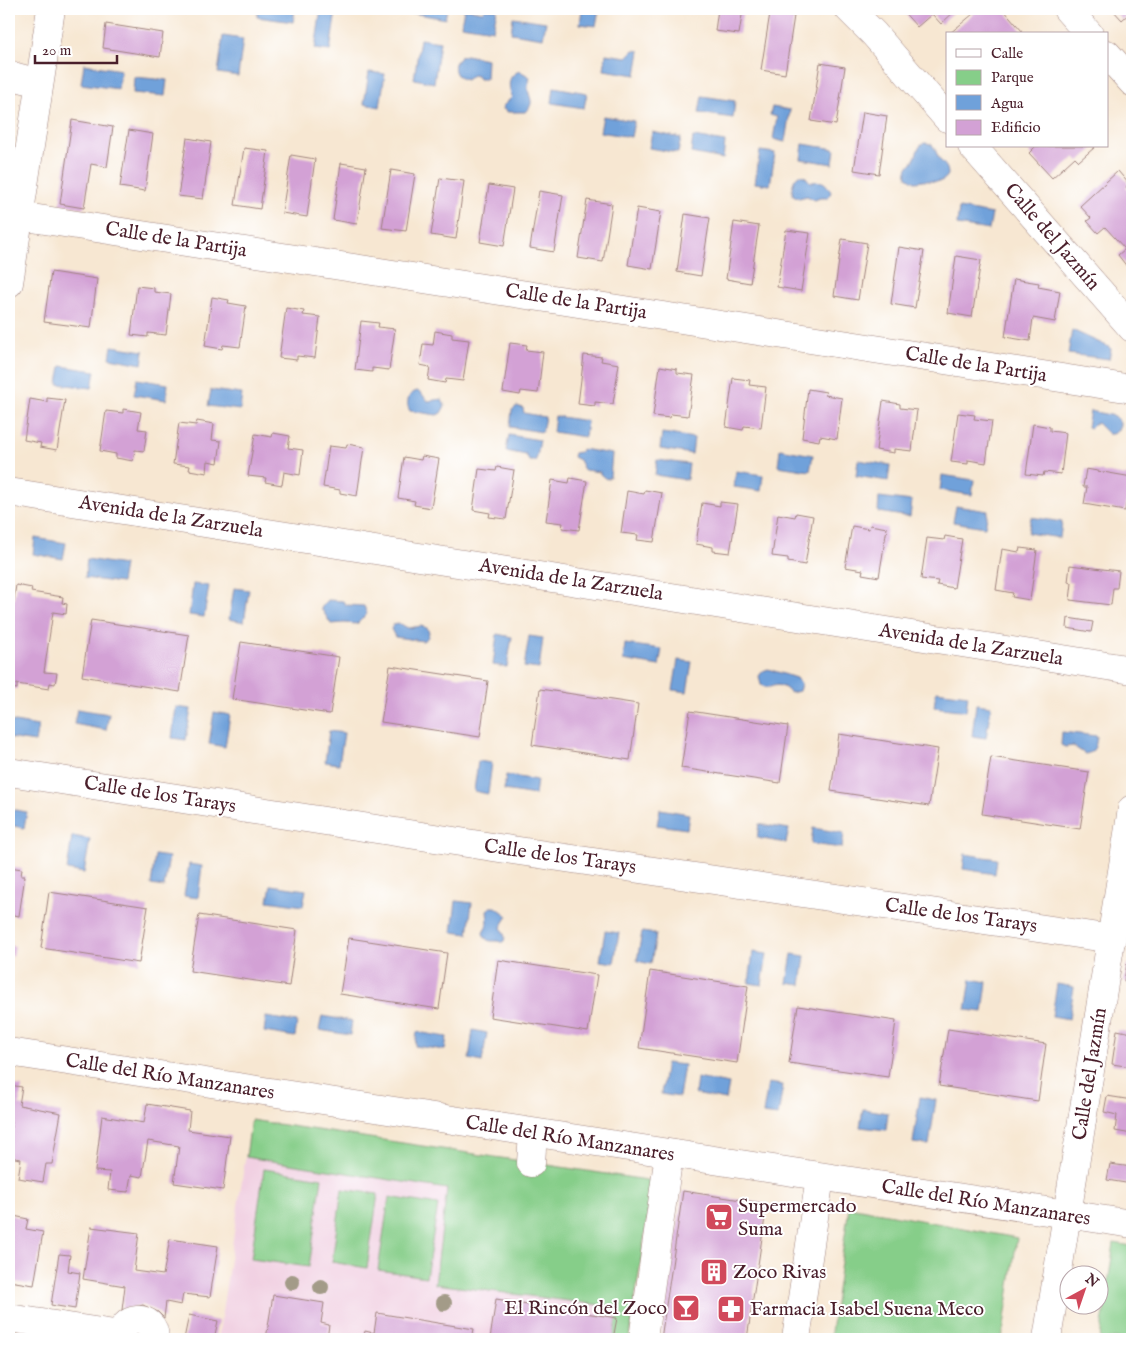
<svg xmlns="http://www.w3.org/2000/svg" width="1141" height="1348" font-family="'IM FELL English',serif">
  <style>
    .built { fill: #f1d0e2 }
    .green { fill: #86ce89; stroke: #68765a }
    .water { fill: #6fa1da; stroke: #5c6082 }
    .building { fill: #d3a1d5 }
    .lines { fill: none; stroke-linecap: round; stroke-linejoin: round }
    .minor-casing { stroke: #a0837e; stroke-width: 29 }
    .minor { stroke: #fff; stroke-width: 28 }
    .tree { fill: #a39b88 }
    .labels { text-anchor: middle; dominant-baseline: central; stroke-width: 4; stroke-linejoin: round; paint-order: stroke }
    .street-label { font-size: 20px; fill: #4a1f2b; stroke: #fff }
    .poi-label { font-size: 20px; fill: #4a1f2b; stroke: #fff; text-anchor: start }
  </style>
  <rect width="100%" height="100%" fill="#fff"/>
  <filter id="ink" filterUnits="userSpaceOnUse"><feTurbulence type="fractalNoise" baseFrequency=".02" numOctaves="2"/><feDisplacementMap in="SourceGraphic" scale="10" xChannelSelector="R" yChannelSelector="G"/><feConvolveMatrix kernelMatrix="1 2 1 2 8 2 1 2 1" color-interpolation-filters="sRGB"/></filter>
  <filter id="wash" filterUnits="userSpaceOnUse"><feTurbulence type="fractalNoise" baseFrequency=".0096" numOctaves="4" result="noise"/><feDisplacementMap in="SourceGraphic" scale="20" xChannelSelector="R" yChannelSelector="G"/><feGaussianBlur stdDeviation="1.12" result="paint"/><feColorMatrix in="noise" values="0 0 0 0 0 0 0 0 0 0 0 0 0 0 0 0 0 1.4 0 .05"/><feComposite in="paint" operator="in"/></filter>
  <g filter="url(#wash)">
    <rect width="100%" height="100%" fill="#f7e7d2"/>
    <!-- built -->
    <polygon class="built" points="251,1120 653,1181 629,1339 218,1339"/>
    <!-- green -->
    <g class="green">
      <polygon points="251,1120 653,1181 629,1339 613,1339 617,1318 608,1306 435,1284 447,1189 246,1157"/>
      <polygon points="264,1169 322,1178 309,1267 251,1259"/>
      <polygon points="342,1189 378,1194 367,1268 332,1262"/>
      <polygon points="389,1197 438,1205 426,1277 378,1270"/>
      <polygon points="849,1207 1017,1238 1002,1339 830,1339"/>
      <polygon points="1114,1243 1132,1246 1132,1339 1100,1339"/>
    </g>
    <!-- water -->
    <g class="water">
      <polygon points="258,9 295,9 293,22 257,17"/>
      <polygon points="321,9 336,11 330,51 315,49"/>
      <polygon points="414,9 447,9 445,19 413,13"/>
      <polygon points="464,9 472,9 472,10 483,12 484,9 497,9 493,30 461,25"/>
      <polygon points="582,9 599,9 596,26 580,24"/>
      <polygon points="513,17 546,22 543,38 511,33"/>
      <polygon points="223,36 243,39 238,76 218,73"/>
      <polygon points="420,39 440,42 434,83 414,79"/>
      <polygon points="634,50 640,51 636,75 604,70 606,54 627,57"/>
      <path d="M466 55 487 59 486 79H479L477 76 472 75 466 80C457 78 453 72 455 63L460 57Z"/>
      <polygon points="84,64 121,70 118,89 81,84"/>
      <path d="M520 71 530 77C530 81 527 85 528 89 529 98 536 103 525 112H508L503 109V106L512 97C508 86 507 75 520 71Z"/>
      <polygon points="369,72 385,74 380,107 364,104"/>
      <polygon points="134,77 167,80 165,96 133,93"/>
      <polygon points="554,87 587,93 584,108 552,103"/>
      <polygon points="702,96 735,101 733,118 699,113"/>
      <polygon points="772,107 790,110 785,142 773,139 777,117 770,115"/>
      <polygon points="603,116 634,121 631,137 600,132"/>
      <polygon points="652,132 681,138 678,153 649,148"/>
      <polygon points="693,137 725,142 723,159 691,153"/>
      <path d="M924 143C936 143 934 150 939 158 943 165 948 165 948 175 942 184 937 181 928 181 923 180 919 182 915 182L907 177C905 167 911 165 915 158 918 151 917 148 924 143Z"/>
      <polygon points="803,144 835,149 833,164 801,159"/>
      <polygon points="760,151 775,153 770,185 755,183"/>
      <path d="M799 175 805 176 810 182C823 181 824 180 831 192L828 198H820L815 200 807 196 799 198 793 195C791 189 793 178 799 175Z"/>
      <polygon points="959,208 992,214 989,230 957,225"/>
      <polygon points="1072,330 1109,347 1111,349 1109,359 1068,354"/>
      <polygon points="112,346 144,351 142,364 110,358"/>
      <polygon points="61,366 95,371 92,388 58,384"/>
      <polygon points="137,379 168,384 166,400 134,395"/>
      <polygon points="211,390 242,394 240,410 208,406"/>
      <path d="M417 391 420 392 428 401 442 399 445 406 441 413 437 415 410 411C405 404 408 393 417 391Z"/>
      <polygon points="517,406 523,408 524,413 545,417 542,432 510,427 512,410"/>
      <path d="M1090 411 1115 416 1120 423C1120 430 1115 435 1108 434L1097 423 1090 428 1087 427Z"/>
      <polygon points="555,416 587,421 585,437 553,432"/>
      <polygon points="662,433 694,438 692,454 660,449"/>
      <polygon points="509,435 540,440 537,457 535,461 529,461 526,455 506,451"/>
      <polygon points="582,449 612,454 610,477 606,479 600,474 600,472 584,470 579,460 573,457 574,453 580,452"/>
      <polygon points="780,449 813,455 810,471 778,466"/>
      <polygon points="657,460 689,464 687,480 655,475"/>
      <polygon points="858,460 890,465 888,481 856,476"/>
      <polygon points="736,471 763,475 761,491 734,487"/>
      <polygon points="942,475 974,480 972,495 940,490"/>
      <polygon points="879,497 912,501 910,517 878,512"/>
      <polygon points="956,506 988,511 985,527 953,522"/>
      <polygon points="1031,517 1062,522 1060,538 1028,533"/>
      <polygon points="35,538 66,543 63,559 33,554"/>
      <polygon points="87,559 124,565 121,583 85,578"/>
      <polygon points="193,584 209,586 204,617 189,615"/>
      <polygon points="234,588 249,590 244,622 229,619"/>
      <polygon points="328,600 343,601 346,605 364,606 367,614 357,624 344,623 331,624 321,608"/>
      <polygon points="398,623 408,628 421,626 427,628 429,632 428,637 423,641 395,637 391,629 394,624"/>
      <polygon points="497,634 512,637 507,667 493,665"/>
      <polygon points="529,636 543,638 539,669 524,667"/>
      <polygon points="625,644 662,649 659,666 623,660"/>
      <polygon points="678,660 692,662 687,692 673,690"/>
      <path d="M768 669 796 678 801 684 799 691 791 693C788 691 785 687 781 686 773 683 769 691 761 685L759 676 763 671Z"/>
      <polygon points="936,691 968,695 966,711 934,707"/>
      <polygon points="976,704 991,706 986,738 972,736"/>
      <polygon points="176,707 191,709 186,740 172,738"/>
      <polygon points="77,709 109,714 106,730 74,724"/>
      <polygon points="214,712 230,715 225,747 209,744"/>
      <polygon points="9,721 38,726 35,742 9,738"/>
      <polygon points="329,731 344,733 339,764 325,762"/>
      <path d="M1062 732 1097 736C1096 745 1095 753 1085 754L1073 746 1065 747 1061 745Z"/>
      <polygon points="478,761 492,763 488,794 474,791"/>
      <polygon points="506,775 537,780 535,795 504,790"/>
      <polygon points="9,809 27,812 24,828 9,825"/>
      <polygon points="660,809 689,814 687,829 657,825"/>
      <polygon points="759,824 789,829 786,843 757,838"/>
      <polygon points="813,828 844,833 842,848 811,844"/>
      <polygon points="72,836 90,839 84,873 67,870"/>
      <polygon points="965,854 997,859 995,874 963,869"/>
      <polygon points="155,855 169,857 164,887 151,885"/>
      <polygon points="189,864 202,866 198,898 184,896"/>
      <polygon points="271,885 306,890 303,906 268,901"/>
      <polygon points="456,901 472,903 468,934 452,932"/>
      <path d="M491 907H496L508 916 501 927 505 937 504 941C498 944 504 942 497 941 490 941 486 942 483 933L488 923 487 910Z"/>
      <polygon points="605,931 619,933 614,963 600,961"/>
      <polygon points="642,932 656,934 651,964 637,961"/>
      <polygon points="753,952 767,954 762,985 749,983"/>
      <polygon points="792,954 805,956 801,985 787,983"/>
      <polygon points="971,979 987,982 983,1012 966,1010"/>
      <polygon points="1057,984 1074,987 1069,1019 1052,1016"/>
      <polygon points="322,1016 352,1021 350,1035 319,1030"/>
      <polygon points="266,1017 297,1022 295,1037 264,1032"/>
      <polygon points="473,1030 487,1033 482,1062 469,1059"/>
      <polygon points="417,1032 447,1037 445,1050 415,1046"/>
      <polygon points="666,1063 684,1065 679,1097 661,1094"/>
      <polygon points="697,1078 729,1084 726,1100 695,1094"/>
      <polygon points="768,1083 783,1085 778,1116 763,1114"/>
      <polygon points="920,1097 936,1100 929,1145 913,1143"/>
      <polygon points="863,1109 888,1113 886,1130 860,1127"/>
    </g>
    <g id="blocks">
      <!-- building -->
      <g class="building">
        <polygon points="718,9 743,9 739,34 715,31"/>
        <polygon points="901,9 957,9 941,24 932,14 917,27"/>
        <polygon points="979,9 994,9 998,13 1003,9 1022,31 1019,34 949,34"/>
        <polygon points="1112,9 1132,9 1132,11 1122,20"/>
        <polygon points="770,13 794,16 785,74 761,70"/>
        <polygon points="106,24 163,33 160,57 103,48"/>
        <polygon points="820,63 845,67 836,125 811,121"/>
        <polygon points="863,112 887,116 879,174 854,170"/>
        <polygon points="72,120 113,127 107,167 91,164 84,208 60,204"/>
        <polygon points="129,130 153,134 145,191 120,187"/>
        <polygon points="187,138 211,142 203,199 178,196"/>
        <polygon points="1036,146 1094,146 1095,147 1079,161 1075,157 1052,178 1029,153"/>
        <polygon points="244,148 268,151 260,209 235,205"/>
        <polygon points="291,155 315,159 307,217 282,213"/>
        <polygon points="341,163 366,167 357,224 333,220"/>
        <polygon points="391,170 415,174 406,231 382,228"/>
        <polygon points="1118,171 1129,184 1126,187 1132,193 1132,264 1128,268 1118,255 1125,249 1105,227 1098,233 1087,221 1091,218 1080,206"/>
        <polygon points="440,178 464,181 456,239 431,235"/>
        <polygon points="489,185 513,189 504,246 480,242"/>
        <polygon points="539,191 563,195 554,252 530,248"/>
        <polygon points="587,200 612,204 603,262 578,258"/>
        <polygon points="637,208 661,212 652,269 628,265"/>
        <polygon points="685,214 710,218 701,276 677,272"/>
        <polygon points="734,222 759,226 750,283 726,279"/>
        <polygon points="786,230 810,233 801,291 777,287"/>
        <polygon points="842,239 867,243 858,300 834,296"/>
        <polygon points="899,247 924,251 915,308 891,304"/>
        <polygon points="956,256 981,260 972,317 948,313"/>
        <polygon points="51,272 97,279 91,328 44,322"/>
        <polygon points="1014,279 1039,283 1038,287 1060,291 1055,322 1033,318 1030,341 1005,337"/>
        <polygon points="137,286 154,288 154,292 171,294 166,335 148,333 148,337 131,335"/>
        <polygon points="212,297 229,300 228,303 246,306 240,347 223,345 222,349 205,346"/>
        <polygon points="286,308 304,311 303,315 320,317 315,358 297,356 297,360 279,358"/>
        <polygon points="361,321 379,323 378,327 395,329 389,370 372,368 372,372 355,370"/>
        <polygon points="435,331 452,334 452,338 469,340 463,381 446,379 445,383 428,380 430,367 420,365 423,344 433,345"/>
        <polygon points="510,343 527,345 526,350 543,352 538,393 521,391 520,395 503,392"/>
        <polygon points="584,355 602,357 601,361 619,364 613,404 595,402 595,406 578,404"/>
        <polygon points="660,366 677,369 677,373 694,375 688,416 671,414 670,418 653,416"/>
        <polygon points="733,378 750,380 749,385 766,387 761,428 744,426 743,430 726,427"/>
        <polygon points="808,389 826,392 825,395 842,398 837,439 820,436 819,441 802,438"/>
        <polygon points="47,398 65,400 57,450 40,447 41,443 24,440 30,399 47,402"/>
        <polygon points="883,401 900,404 900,408 917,410 912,451 894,449 894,453 876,450"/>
        <polygon points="123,409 141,412 138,429 147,430 144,451 135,450 133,461 116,458 116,454 100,451 106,411 123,413"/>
        <polygon points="958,413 975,415 974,419 992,421 986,463 968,460 968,464 951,462"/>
        <polygon points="197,421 214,424 212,440 221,441 218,463 208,461 207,473 189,470 190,466 173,464 179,423 196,425"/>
        <polygon points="1033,424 1050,427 1050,431 1066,433 1061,474 1044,472 1043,476 1026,474"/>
        <polygon points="273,433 290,436 288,448 303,450 300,475 284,472 282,485 265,482 266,478 248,476 255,434 272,437"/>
        <polygon points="347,444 364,447 357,496 340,493 340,490 323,487 329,446 346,448"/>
        <polygon points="422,456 439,459 431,508 414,505 415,501 398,498 404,457 421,460"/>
        <polygon points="497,467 514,470 506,519 489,517 490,513 473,510 479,469 496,471"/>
        <polygon points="1086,469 1132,477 1132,495 1128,494 1125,511 1084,504 1087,487 1083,487"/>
        <polygon points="570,478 587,481 579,530 562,528 563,523 546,521 552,480 569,483"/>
        <polygon points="645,490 662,493 654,542 637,540 638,535 621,533 627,491 644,494"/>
        <polygon points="720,502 738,504 730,553 713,551 713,547 696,544 702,503 720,506"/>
        <polygon points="796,513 813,516 805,565 788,562 788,558 772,556 778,514 795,517"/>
        <polygon points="870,525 887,528 879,577 862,574 863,570 845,567 852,526 869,529"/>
        <polygon points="945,536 962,539 954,588 937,585 938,581 921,579 927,538 944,540"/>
        <polygon points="1020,548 1037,550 1030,600 1012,597 1013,593 996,590 1002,549 1019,552"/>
        <polygon points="1070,565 1119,571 1117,588 1113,588 1111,605 1070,600 1072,583 1068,582"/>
        <polygon points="16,585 32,588 31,592 63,597 62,603 67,604 66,614 53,612 44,672 57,673 55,684 50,683 49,689 17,684 17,689 9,688 9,632"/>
        <polygon points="1068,618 1093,622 1091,632 1067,628"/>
        <polygon points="91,620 189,635 180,692 82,676"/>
        <polygon points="241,642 339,657 330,714 232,699"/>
        <polygon points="390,666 488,681 480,737 381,722"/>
        <polygon points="540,689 638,704 630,760 532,745"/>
        <polygon points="690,711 788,726 780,783 681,768"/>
        <polygon points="839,734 938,749 929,806 831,791"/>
        <polygon points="991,757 1089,772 1080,829 982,814"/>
        <polygon points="9,867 22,869 21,876 25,876 19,916 9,914"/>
        <polygon points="49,892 148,907 139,963 41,948"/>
        <polygon points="199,915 297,930 289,986 190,971"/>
        <polygon points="349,938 447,953 439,1009 340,994"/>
        <polygon points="9,945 15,946 13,956 9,955"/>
        <polygon points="498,960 597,975 588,1032 490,1017"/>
        <polygon points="1127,964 1132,965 1132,983 1124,981"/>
        <polygon points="650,971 748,986 737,1063 639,1048"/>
        <polygon points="798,1006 896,1021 888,1077 789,1063"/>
        <polygon points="948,1029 1046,1044 1038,1101 939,1086"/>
        <polygon points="1117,1030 1132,1033 1132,1067 1112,1064"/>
        <polygon points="9,1085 22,1087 19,1105 61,1113 52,1164 46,1164 43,1182 18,1178 21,1159 9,1157 9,1140 12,1122 9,1121"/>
        <polygon points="1107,1096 1132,1100 1132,1134 1115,1131 1117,1115 1104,1112"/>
        <polygon points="147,1104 190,1111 188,1130 230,1136 223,1190 174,1183 179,1146 148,1141 142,1177 131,1175 128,1192 108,1190 110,1172 95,1171 102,1116 144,1123"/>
        <polygon points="1110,1164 1132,1167 1132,1184 1107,1180"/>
        <polygon points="683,1191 767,1204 747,1339 661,1339"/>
        <polygon points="9,1215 28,1219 26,1229 43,1232 34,1285 9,1281"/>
        <polygon points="91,1227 139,1233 134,1271 163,1275 170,1239 218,1246 210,1297 183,1294 181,1305 166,1302 164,1318 158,1312 143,1305 122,1310 125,1286 83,1279"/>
        <polygon points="59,1254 70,1255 68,1271 80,1273 75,1309 51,1305"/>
        <polygon points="273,1295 324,1303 321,1323 329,1325 327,1339 266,1339"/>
        <polygon points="496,1299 617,1318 613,1339 490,1339"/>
        <polygon points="377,1313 474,1329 472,1339 363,1339 365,1331 374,1333"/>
        <polygon points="189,1315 218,1321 214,1339 184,1339"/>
      </g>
    </g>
  </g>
  <g filter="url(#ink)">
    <use href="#blocks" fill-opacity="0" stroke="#a0837e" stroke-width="1"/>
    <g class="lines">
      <defs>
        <g id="minor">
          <polyline points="849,9 874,34 947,118"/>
          <polyline points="1067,9 1089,34"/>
          <polyline points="1107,54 1132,82"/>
          <polyline points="9,75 39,83"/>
          <polyline points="972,146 1132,328"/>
          <polyline points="19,216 1132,389"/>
          <polyline points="9,283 51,9"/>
          <polyline points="9,492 1132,670"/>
          <polyline points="9,772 512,850 1112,939"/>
          <polyline points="9,1052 1132,1224"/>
          <polyline points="531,1163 533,1133"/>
          <polyline points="9,1318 121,1335"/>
          <path d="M122 1339C118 1316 155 1311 155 1339"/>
          <polyline points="643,1339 669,1154"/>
          <polyline points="796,1339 820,1177"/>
          <polyline points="1047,1339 1132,809"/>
        </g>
      </defs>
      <!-- minor casing -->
      <use href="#minor" class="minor-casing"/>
      <!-- minor -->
      <use href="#minor" class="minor"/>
    </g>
    <!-- trees -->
    <g class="tree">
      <circle cx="292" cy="1282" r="8"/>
      <circle cx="321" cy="1287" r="8"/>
      <circle cx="444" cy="1303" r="8"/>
    </g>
  </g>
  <!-- icons -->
  <defs>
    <symbol id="supermarket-square" viewBox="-11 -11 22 22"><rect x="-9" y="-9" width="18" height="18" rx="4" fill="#d1495b" stroke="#fff"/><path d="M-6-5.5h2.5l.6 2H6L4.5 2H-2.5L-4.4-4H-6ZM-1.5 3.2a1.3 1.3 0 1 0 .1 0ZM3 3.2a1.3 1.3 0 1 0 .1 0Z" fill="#fff"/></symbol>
    <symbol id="building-square" viewBox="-11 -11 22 22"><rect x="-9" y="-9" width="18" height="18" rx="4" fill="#d1495b" stroke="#fff"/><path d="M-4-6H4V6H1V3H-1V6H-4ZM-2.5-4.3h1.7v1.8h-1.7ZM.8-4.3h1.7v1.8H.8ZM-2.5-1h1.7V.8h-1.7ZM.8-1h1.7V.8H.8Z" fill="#fff"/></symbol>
    <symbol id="bar-square" viewBox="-11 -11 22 22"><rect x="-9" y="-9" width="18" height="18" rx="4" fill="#d1495b" stroke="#fff"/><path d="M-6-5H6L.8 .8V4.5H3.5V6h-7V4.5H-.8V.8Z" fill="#fff"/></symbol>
    <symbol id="pharmacy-square" viewBox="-11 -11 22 22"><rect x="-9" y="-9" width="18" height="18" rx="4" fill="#d1495b" stroke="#fff"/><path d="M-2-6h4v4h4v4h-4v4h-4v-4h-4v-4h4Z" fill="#fff"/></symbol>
  </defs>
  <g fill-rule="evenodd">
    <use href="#supermarket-square" x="703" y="1201" width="32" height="32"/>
    <use href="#building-square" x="698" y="1256" width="32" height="32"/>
    <use href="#bar-square" x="670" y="1292" width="32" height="32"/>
    <use href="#pharmacy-square" x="715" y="1293" width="32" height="32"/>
  </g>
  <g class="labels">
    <!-- street labels -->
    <g class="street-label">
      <text transform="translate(1052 237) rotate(49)">Calle del Jazmín</text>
      <text transform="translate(176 240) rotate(9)">Calle de la Partija</text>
      <text transform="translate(576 302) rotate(9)">Calle de la Partija</text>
      <text transform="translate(976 365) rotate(9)">Calle de la Partija</text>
      <text transform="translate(171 517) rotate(9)">Avenida de la Zarzuela</text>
      <text transform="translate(571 580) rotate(9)">Avenida de la Zarzuela</text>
      <text transform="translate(971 645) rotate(9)">Avenida de la Zarzuela</text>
      <text transform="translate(160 795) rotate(9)">Calle de los Tarays</text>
      <text transform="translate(560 857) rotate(8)">Calle de los Tarays</text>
      <text transform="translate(961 916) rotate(8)">Calle de los Tarays</text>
      <text transform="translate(1090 1074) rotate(-81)">Calle del Jazmín</text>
      <text transform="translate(170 1077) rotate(9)">Calle del Río Manzanares</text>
      <text transform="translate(570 1139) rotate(9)">Calle del Río Manzanares</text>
      <text transform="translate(986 1203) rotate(9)">Calle del Río Manzanares</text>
    </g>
    <!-- poi labels -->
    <g class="poi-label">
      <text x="738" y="1206">Supermercado<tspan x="738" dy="23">Suma</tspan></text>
      <text x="733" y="1272">Zoco Rivas</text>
      <text x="667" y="1308" text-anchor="end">El Rincón del Zoco</text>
      <text x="750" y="1309">Farmacia Isabel Suena Meco</text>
    </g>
  </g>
  <!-- margin -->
  <rect width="1141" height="1348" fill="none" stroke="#fff" stroke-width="30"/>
  <!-- legend -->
  <rect x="946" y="32" width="162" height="115" fill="#ffffff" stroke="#b7a5aa"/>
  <rect x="956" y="49" width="25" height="8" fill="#ffffff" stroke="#b7a5aa"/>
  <text x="991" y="58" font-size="15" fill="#4a1f2b">Calle</text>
  <rect x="956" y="70" width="25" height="15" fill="#86ce89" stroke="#b7a5aa"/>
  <text x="991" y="82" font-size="15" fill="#4a1f2b">Parque</text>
  <rect x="956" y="95" width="25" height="15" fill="#6fa1da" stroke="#b7a5aa"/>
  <text x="991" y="108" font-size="15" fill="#4a1f2b">Agua</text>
  <rect x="956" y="120" width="25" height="15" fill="#d3a1d5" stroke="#b7a5aa"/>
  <text x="991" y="132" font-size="15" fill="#4a1f2b">Edificio</text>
  <!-- north arrow -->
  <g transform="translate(1084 1290) rotate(40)"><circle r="24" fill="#ffffff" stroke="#b7a5aa"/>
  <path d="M0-4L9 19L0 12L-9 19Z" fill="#d1495b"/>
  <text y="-8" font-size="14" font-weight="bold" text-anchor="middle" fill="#4a1f2b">N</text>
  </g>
  <!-- scale -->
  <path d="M35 55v8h82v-8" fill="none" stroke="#4a1f2b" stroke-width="2.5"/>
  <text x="42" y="55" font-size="15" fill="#4a1f2b" stroke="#ffffff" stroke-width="4" paint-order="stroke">20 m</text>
</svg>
